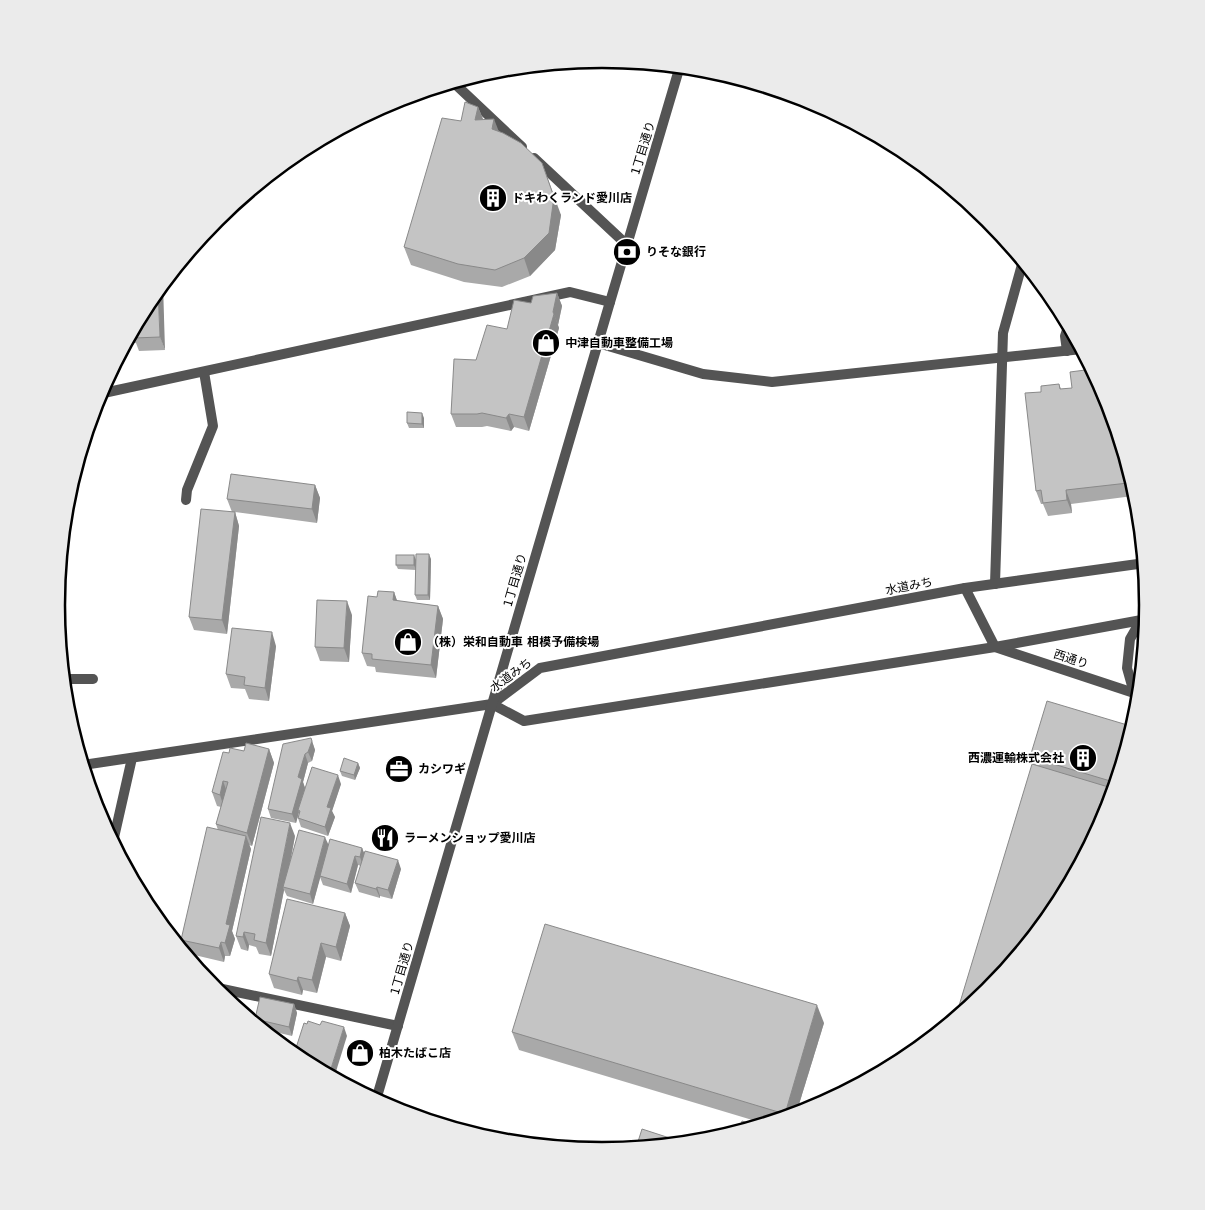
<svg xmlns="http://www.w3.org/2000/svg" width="1205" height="1210" font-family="'DejaVu Sans','Noto Sans JP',sans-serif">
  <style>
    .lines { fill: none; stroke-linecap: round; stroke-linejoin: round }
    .service { stroke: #545454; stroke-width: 10 }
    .minor { stroke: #545454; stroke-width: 10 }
    .tertiary { stroke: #545454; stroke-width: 10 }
    .wall { fill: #a9a9a9 }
    .shaded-wall { fill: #898989 }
    .building { fill: #c4c4c4; stroke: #898989 }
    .labels { text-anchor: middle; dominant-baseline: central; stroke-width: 4; stroke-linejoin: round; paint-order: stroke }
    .street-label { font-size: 12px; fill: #000; stroke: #fff }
    .poi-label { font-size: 12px; font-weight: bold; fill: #000; stroke: #fff; text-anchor: start }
    .rim { fill: none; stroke: #000; stroke-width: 2.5 }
  </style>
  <rect width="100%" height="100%" fill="#fff"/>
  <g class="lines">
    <!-- service -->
    <polyline class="service" points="64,679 93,679"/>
    <!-- minor -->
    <g class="minor">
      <polyline points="453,82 522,147"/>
      <polyline points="534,158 627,245"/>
      <polyline points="598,343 703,374 772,382 1082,349"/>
      <polyline points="1067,351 1065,336 1069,324"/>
      <polyline points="99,394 570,292 610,302"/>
      <polyline points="186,500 187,490 213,426 204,372"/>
      <polyline points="995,584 1003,333 1023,261"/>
      <polyline points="83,765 492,704"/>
      <polyline points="113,842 132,758"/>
      <polyline points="213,987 398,1026"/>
    </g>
    <!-- tertiary -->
    <g class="tertiary">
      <polyline points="965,588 995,647"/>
      <polyline points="995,647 1140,695"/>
      <polyline points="1134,693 1127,668 1130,639 1141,620"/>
      <polyline points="492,704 540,668 965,588 1145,563"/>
      <polyline points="492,704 524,721 995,647 1147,619"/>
      <polyline points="376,1100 610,302 680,66"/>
    </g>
  </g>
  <!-- wall -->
  <g class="wall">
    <polygon points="478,107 483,119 499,131 561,215 555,250 530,276 502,287 464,282 411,265 404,247 461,121"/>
    <polygon points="557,293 562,306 558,325 559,328 529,431 514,427 511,431 487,426 482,427 456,427 451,414 476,360 507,329 531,303"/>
    <polygon points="148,301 165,350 139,351 136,343 126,343"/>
    <polygon points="1059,384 1061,389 1107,396 1131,474 1133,496 1071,504 1072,513 1048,516 1043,504 1041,504 1036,491"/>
    <polygon points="424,418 424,428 409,428 407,423"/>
    <polygon points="315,485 320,498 317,523 235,512 239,526 227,634 194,630 189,617 232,512 227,499"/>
    <polygon points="431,559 430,600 417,600 415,595 416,570 398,569 396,565 416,560"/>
    <polygon points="394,592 397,601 438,606 443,619 436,678 376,672 375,667 367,666 362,653 377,597"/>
    <polygon points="352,615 349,662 320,661 315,647"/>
    <polygon points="276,646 269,701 249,699 245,689 231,688 226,674"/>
    <polygon points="1134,727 1107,814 1033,765 1030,757"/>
    <polygon points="311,738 315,750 312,761 308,763 303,782 305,788 341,784 332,811 335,817 328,836 301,827 298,818 299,814 299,812 296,823 271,818 268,809"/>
    <polygon points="269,749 274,763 252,846 249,845 251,849 232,931 235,939 230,956 225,956 224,962 186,953 181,940 218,830 216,824 221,807 217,806 212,792 229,753"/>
    <polygon points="358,763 360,768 355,780 342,776 340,771"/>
    <polygon points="295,836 290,864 328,845 362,848 364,854 401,869 392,899 380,896 380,898 359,892 355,883 361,866 358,865 351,893 323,885 320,877 313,904 287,896 284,890 271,956 259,954 256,947 249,945 248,951 241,949 236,936"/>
    <polygon points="345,913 350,926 341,961 326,957 317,993 303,990 302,995 274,988 269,974"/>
    <polygon points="294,1004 297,1013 292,1036 263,1029 257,1024 255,1019"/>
    <polygon points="824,1023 796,1114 766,1124 519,1050 512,1032"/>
  </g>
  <!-- shaded-wall -->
  <g class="shaded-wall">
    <polygon points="478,107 485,124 475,120"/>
    <polygon points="494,119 501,137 492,129"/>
    <polygon points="542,163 561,215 555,250 530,276 524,258"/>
    <polygon points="163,284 165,350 160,337 158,289"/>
    <polygon points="557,293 562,306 558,325 553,312"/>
    <polygon points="554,314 559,328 529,431 524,417"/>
    <polygon points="422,413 424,418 424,428 422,424"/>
    <polygon points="509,414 514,427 511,431 506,418"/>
    <polygon points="1125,456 1131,474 1133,496 1128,483"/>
    <polygon points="315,485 320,498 317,523 312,509"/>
    <polygon points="1066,490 1071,504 1072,513 1067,500"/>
    <polygon points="235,512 239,526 227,634 222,620"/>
    <polygon points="429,554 431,559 430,600 428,595"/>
    <polygon points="414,555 416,560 416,570 414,565"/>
    <polygon points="394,592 399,606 393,600"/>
    <polygon points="347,601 352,615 349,662 344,648"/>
    <polygon points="438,606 443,619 436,678 431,665"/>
    <polygon points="272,632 276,646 269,701 265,688"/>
    <polygon points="312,741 315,750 312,761 308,752"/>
    <polygon points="269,749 274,763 252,846 247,833"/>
    <polygon points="305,754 308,763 303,782 305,788 298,810 299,812 296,823 292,814 298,777"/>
    <polygon points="358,763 360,768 355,780 354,775"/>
    <polygon points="338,775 341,784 332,811 335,817 328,836 325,827 327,807"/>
    <polygon points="223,781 228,795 224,808 220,795"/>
    <polygon points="290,823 295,836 285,887 283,887 284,890 271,956 266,943"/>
    <polygon points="246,836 251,849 232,931 235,939 230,956 225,943 226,924"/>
    <polygon points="325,837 329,846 313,904 310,894"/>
    <polygon points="362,848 366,857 363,866 360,857"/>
    <polygon points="355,856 358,865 351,893 347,884"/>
    <polygon points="398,860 401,869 392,899 388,890"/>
    <polygon points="377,887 380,896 380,898 376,889"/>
    <polygon points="345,913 350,926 341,961 336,947"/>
    <polygon points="244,932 249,945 248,951 243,937"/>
    <polygon points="221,942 225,956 224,962 219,948"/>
    <polygon points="321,943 326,957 317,993 312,980"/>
    <polygon points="298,977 303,990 302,995 297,981"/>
    <polygon points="294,1004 297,1013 292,1036 289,1027"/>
    <polygon points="817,1005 824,1023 796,1114 786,1117 785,1114"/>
    <polygon points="344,1027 347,1036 334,1078 329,1075"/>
  </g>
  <!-- building -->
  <g class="building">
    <polygon points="465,102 478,107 475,120 494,119 492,129 503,133 521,143 542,163 554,197 549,233 524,258 495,270 458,264 404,247 442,118 461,121"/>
    <polygon points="158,289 160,337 134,338 134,330 133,330 148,301"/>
    <polygon points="557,293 553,312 554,314 524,417 509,414 506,418 482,413 477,414 451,414 454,359 476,360 487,325 507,329 514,300 531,303 533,296"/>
    <polygon points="1093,369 1107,396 1125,456 1128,483 1066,490 1067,500 1043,503 1041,490 1036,491 1025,393 1041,392 1041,386 1059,384 1060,389 1072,388 1070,372"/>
    <polygon points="407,412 422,413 422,424 407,423"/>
    <polygon points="231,474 315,485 312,509 227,499"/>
    <polygon points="201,509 235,512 222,620 189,617"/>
    <polygon points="416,554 429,554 428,595 415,595"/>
    <rect x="396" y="555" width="18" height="10"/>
    <polygon points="378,591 394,592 393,600 438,606 431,665 372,659 372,654 362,653 368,596 377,597"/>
    <polygon points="317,600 347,601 344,648 315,647"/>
    <polygon points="232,628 272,632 265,688 244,685 245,677 226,674"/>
    <polygon points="1047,701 1134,727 1117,783 1030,757"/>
    <polygon points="311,738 312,741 308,752 305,754 298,777 302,779 292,814 268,809 283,744"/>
    <polygon points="246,743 269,749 247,833 216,824 228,782 223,781 220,795 212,792 223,752 229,753 230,748 244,751"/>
    <polygon points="344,758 358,763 354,775 340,771"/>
    <polygon points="1032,764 1115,789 1107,814 1057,909 989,991 955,1019"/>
    <polygon points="312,767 338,775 327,807 331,808 325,827 298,818 300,811 298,810"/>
    <polygon points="261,817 290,823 266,943 254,940 255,934 244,932 243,937 236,936"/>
    <polygon points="207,827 246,836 226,924 230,925 225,943 221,942 219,948 181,940"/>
    <polygon points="299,830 325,837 310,894 283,887"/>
    <polygon points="330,839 362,848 360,857 355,856 347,884 320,876"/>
    <polygon points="365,851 398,860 388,890 377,887 376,889 355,883"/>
    <polygon points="287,899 345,913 336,947 321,943 312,980 298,977 297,981 269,974"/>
    <polygon points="545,924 817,1005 785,1114 512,1032"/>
    <polygon points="260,997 294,1004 289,1027 255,1019"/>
    <polygon points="308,1021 320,1025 322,1021 344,1027 329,1075 299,1059 292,1054 293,1051 295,1051 304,1023 307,1024"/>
    <polygon points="742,1121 758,1126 739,1132"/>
    <polygon points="642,1129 685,1143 636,1148"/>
  </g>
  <!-- icons -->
  <defs>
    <symbol id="building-disc" viewBox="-11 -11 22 22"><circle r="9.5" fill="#000" stroke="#fff"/><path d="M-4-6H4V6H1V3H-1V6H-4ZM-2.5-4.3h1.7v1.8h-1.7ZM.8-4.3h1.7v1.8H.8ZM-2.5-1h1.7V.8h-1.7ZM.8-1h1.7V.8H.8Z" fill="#fff"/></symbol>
    <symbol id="bank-disc" viewBox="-11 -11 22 22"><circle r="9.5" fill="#000" stroke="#fff"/><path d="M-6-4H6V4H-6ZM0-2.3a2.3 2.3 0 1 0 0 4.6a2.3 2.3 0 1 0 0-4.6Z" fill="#fff"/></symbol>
    <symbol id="shop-disc" viewBox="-11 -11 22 22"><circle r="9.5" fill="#000" stroke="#fff"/><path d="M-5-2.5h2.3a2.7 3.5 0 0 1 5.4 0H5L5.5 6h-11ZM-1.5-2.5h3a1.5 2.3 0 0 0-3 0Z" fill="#fff"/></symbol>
    <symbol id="office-disc" viewBox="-11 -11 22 22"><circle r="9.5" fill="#000" stroke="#fff"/><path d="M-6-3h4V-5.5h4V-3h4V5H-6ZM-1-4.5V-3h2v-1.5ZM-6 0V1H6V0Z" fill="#fff"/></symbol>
    <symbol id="restaurant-disc" viewBox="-11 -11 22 22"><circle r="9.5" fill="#000" stroke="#fff"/><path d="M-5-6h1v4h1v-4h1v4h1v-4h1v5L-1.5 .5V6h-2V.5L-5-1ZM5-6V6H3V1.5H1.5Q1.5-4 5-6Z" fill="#fff"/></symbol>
  </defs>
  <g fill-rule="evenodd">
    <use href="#building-disc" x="477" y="182" width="32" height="32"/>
    <use href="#bank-disc" x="611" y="236" width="32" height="32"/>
    <use href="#shop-disc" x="530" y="327" width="32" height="32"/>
    <use href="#shop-disc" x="392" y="626" width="32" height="32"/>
    <use href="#building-disc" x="1067" y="742" width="32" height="32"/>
    <use href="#office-disc" x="383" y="753" width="32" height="32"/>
    <use href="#restaurant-disc" x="369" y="822" width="32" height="32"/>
    <use href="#shop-disc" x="344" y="1037" width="32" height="32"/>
  </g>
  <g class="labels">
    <!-- street labels -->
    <g class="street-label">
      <text transform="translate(643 148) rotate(-73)">1丁目通り</text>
      <text transform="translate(515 580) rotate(-74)">1丁目通り</text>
      <text transform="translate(909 586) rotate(-11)">水道みち</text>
      <text transform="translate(1071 659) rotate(18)">西通り</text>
      <text transform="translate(511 675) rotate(-36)">水道みち</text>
      <text transform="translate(402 968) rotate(-74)">1丁目通り</text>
    </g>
    <!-- poi labels -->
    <g class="poi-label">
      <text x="512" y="198">ドキわくランド愛川店</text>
      <text x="646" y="252">りそな銀行</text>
      <text x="565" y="343">中津自動車整備工場</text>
      <text x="427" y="642">（株）栄和自動車 相模予備検場</text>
      <text x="1064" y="758" text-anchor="end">西濃運輸株式会社</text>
      <text x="418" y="769">カシワギ</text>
      <text x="404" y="838">ラーメンショップ愛川店</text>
      <text x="379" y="1053">柏木たばこ店</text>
    </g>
  </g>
  <!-- crop -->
  <path d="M0 0H1205V1210H0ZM65 605a537 537 0 1 1 1074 0a537 537 0 1 1-1074 0Z" fill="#ebebeb" fill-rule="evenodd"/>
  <path class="rim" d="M65 605a537 537 0 1 1 1074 0a537 537 0 1 1-1074 0Z"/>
</svg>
